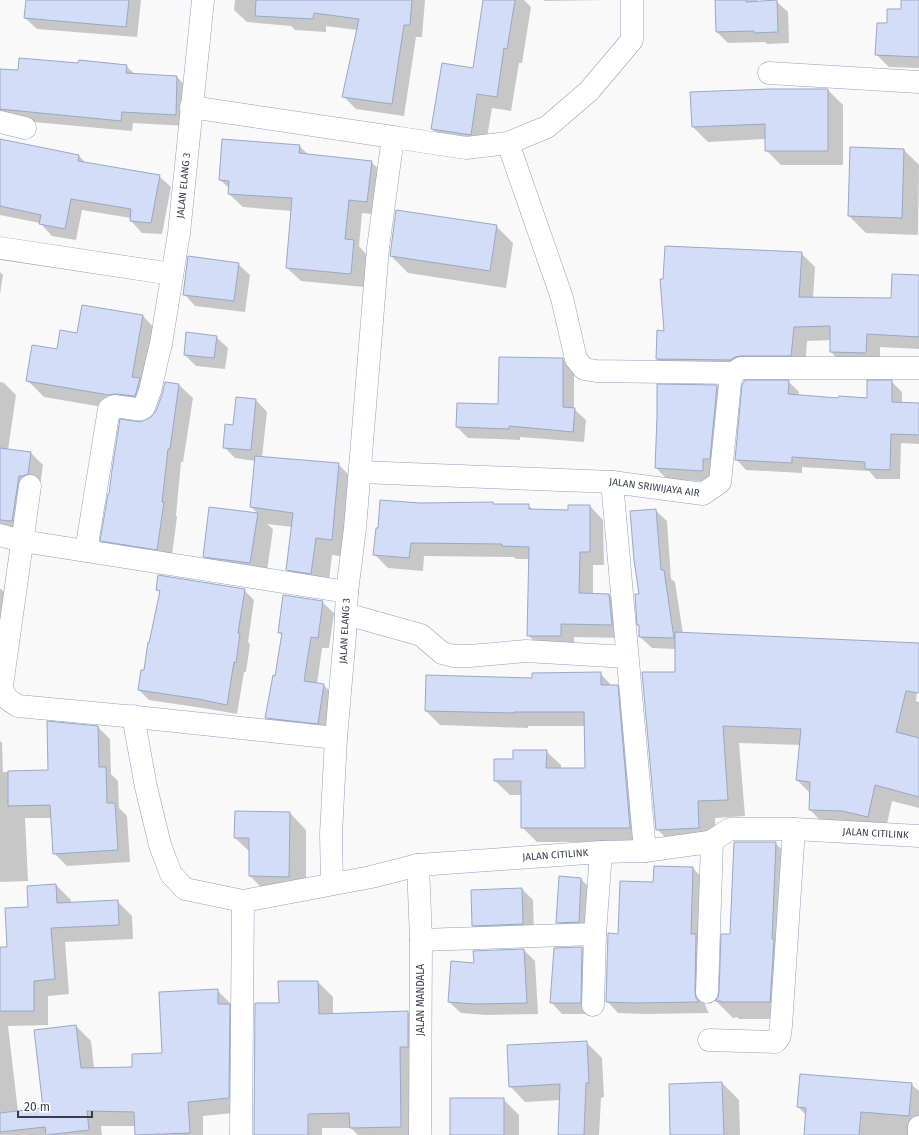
<svg xmlns="http://www.w3.org/2000/svg" width="919" height="1135" font-family="'Fira Sans',sans-serif">
  <style>
    .shadow { fill: #0003 }
    .building { fill: #d3ddf7; stroke: #9aa7c7 }
    .lines { fill: none; stroke-linecap: round; stroke-linejoin: round }
    .minor-casing { stroke: #929fbe; stroke-width: 23 }
    .minor { stroke: #fff; stroke-width: 22 }
    .labels { text-anchor: middle; dominant-baseline: central; stroke-width: 3.5; stroke-linejoin: round; paint-order: stroke }
    .street-label { font-size: 10px; fill: #373d4a; stroke: #fff }
  </style>
  <rect width="100%" height="100%" fill="#f9f9f9"/>
  <!-- shadow -->
  <g class="shadow">
    <polygon points="27,0 141,0 137,37 37,29 25,18"/>
    <polygon points="235,0 425,0 422,37 416,37 404,116 356,109 343,96 357,30 326,26 326,32 295,30 291,26 247,22 234,10"/>
    <polygon points="484,0 524,0 531,7 522,63 519,63 511,111 492,108 485,149 447,144 432,129 474,69"/>
    <polygon points="544,0 607,0 544,1"/>
    <polygon points="716,0 757,0 757,2 776,1 788,12 789,43 767,44 765,42 728,43 717,32"/>
    <polygon points="902,0 919,0 919,68 889,67 876,54 888,24 902,10"/>
    <polygon points="79,64 126,66 135,74 177,77 188,88 187,126 133,123 132,131 11,120 0,114 0,70 19,71"/>
    <polygon points="770,90 828,90 843,105 843,165 781,165 766,150 766,139 708,142 693,127"/>
    <polygon points="0,140 79,156 86,163 159,176 171,187 162,234 142,233 131,221 131,218 82,210 76,240 52,236 40,223 0,215"/>
    <polygon points="299,146 309,155 371,162 385,175 381,215 362,213 359,246 367,255 364,287 301,281 287,268 292,211 243,207 229,194 230,189 220,180"/>
    <polygon points="851,148 904,150 919,165 918,235 866,233 849,216"/>
    <polygon points="496,226 513,243 506,288 408,273 391,256"/>
    <polygon points="801,253 815,267 813,298 891,299 919,276 919,349 880,347 880,366 845,366 831,352 831,340 807,341 805,369 670,372 657,359 665,332"/>
    <polygon points="238,264 250,275 245,312 195,306 184,294"/>
    <polygon points="0,272 3,275 0,294"/>
    <polygon points="143,316 159,333 150,389 126,411 44,397 27,380 78,334"/>
    <polygon points="216,337 228,348 225,369 196,366 185,355"/>
    <polygon points="563,359 574,370 574,409 586,420 584,442 520,437 520,440 468,438 457,427 458,404 499,405"/>
    <polygon points="0,382 4,383 16,395 8,450 31,453 43,465 40,486 24,530 0,527"/>
    <polygon points="789,382 799,392 798,396 839,399 868,399 892,382 902,392 902,403 919,404 919,444 901,443 900,479 876,479 869,471 802,467 802,473 746,470 736,459"/>
    <polygon points="166,383 179,385 193,398 183,462 181,462 176,515 177,517 171,563 115,554 101,540 141,423 148,420 157,412 163,396"/>
    <polygon points="717,386 728,398 714,482 667,479 656,468"/>
    <polygon points="256,400 267,412 262,457 338,464 355,481 349,557 332,555 328,590 304,586 287,569 292,527 267,524 273,529 266,578 220,572 204,556 210,508 258,514 251,507 255,461 235,458 224,447 234,426"/>
    <polygon points="493,503 494,505 528,505 533,510 569,511 590,506 603,520 604,565 593,565 593,594 609,595 623,608 625,638 574,637 574,649 542,649 528,635 530,559 516,559 514,557 424,556 423,571 388,568 374,554 420,504"/>
    <polygon points="655,510 667,521 671,579 675,582 683,634 919,645 919,682 918,682 916,701 919,702 919,808 892,801 885,833 827,827 810,810 810,793 797,780 801,745 739,743 745,816 715,818 716,844 674,846 657,829 676,673 676,649 652,648 640,637 640,626 638,625 641,595"/>
    <polygon points="0,589 1,589 13,601 0,634"/>
    <polygon points="157,590 244,590 254,600 248,642 250,644 246,672 244,672 237,714 209,709 149,700 139,690 145,672 161,593"/>
    <polygon points="322,602 334,613 329,648 322,648 317,684 324,685 335,697 329,734 278,729 266,717 276,677 282,636 279,632"/>
    <polygon points="600,673 612,686 617,686 632,700 644,842 537,842 522,827 522,795 510,795 495,781 514,760 546,751 561,765 561,769 586,769 586,726 528,726 528,728 440,725 426,711 534,679"/>
    <polygon points="98,727 110,739 111,774 118,781 119,808 127,816 130,862 67,866 54,853 52,818 25,818 28,881 0,882 0,741 2,743 3,772 49,771"/>
    <polygon points="290,813 306,830 306,893 266,892 250,876 250,852 235,838"/>
    <polygon points="775,843 792,859 787,1019 739,1019 737,1017 733,1018 716,1001 719,999 731,935"/>
    <polygon points="655,867 693,868 704,880 707,946 705,1004 707,1010 709,1013 646,1014 618,1013 607,1001 619,935 654,883"/>
    <polygon points="560,877 581,879 592,890 590,933 568,934 557,922"/>
    <polygon points="56,885 71,900 71,904 118,902 132,916 133,939 65,942 69,994 48,996 48,1025 8,1026 18,1112 44,1109 76,1026 91,1041 94,1068 133,1068 163,1054 217,990 232,1005 234,1113 203,1116 203,1135 136,1135 135,1126 101,1126 102,1135 0,1135 0,948 8,948 29,908"/>
    <polygon points="522,889 533,900 534,935 484,937 473,925"/>
    <polygon points="582,948 593,959 592,1014 562,1014 551,1002"/>
    <polygon points="524,950 535,961 538,1014 487,1015 461,1013 449,1002 452,962 475,964 474,952"/>
    <polygon points="280,982 318,982 333,997 333,1014 408,1012 423,1027 415,1135 358,1135 351,1128 322,1128 322,1135 266,1135 280,1004"/>
    <polygon points="586,1042 602,1058 604,1097 601,1098 599,1135 559,1135 560,1100 525,1102 510,1086"/>
    <polygon points="722,1083 739,1100 740,1135 671,1135 670,1085"/>
    <polygon points="911,1084 919,1091 919,1132 910,1135 805,1135 806,1115 798,1107"/>
    <polygon points="503,1099 519,1115 519,1135 451,1135"/>
  </g>
  <!-- building -->
  <g class="building">
    <polygon points="26,0 129,0 126,27 24,18"/>
    <polygon points="256,0 412,0 410,25 404,25 392,104 342,97 359,19 314,13 313,19 255,16"/>
    <polygon points="483,0 515,0 507,49 504,48 497,97 477,94 471,135 431,129 442,63 473,68"/>
    <polygon points="715,0 746,0 746,2 777,0 778,32 754,33 754,31 716,32"/>
    <polygon points="901,0 919,0 919,57 875,55 877,23 887,23 887,9 901,9"/>
    <polygon points="19,58 78,63 79,60 127,65 126,73 177,76 176,115 122,112 121,121 0,109 0,69 18,70"/>
    <polygon points="770,89 828,89 828,151 765,151 765,124 692,127 690,92"/>
    <polygon points="0,139 79,155 78,161 160,175 151,223 130,221 131,209 71,199 65,229 39,224 41,215 0,206"/>
    <polygon points="222,139 300,145 299,153 372,161 367,202 349,200 345,239 354,240 351,274 286,268 292,198 228,194 229,181 219,180"/>
    <polygon points="850,147 904,149 902,218 848,216"/>
    <polygon points="396,210 497,225 490,271 390,256"/>
    <polygon points="665,246 802,252 799,297 891,298 892,274 919,275 919,337 867,334 866,353 830,352 830,326 794,327 791,356 741,356 735,357 730,360 656,359 657,330 664,331 660,279 663,279"/>
    <polygon points="188,256 239,263 234,301 183,295"/>
    <polygon points="82,305 143,315 132,377 140,378 135,396 116,394 109,395 26,381 32,345 57,349 60,330 77,333"/>
    <polygon points="186,332 217,336 214,358 184,355"/>
    <polygon points="499,357 563,358 563,407 575,408 573,432 509,426 509,429 456,427 457,403 498,404"/>
    <polygon points="745,380 789,380 788,394 838,398 839,396 867,398 867,380 892,380 892,402 919,403 919,435 891,434 890,470 865,469 865,462 792,457 792,463 735,460 742,385"/>
    <polygon points="165,382 179,384 170,449 168,449 162,502 164,502 157,550 100,541 108,494 109,494 112,470 120,419 141,422 151,417 156,411 162,395"/>
    <polygon points="657,384 717,385 710,459 703,459 703,471 655,468 657,417"/>
    <polygon points="236,397 256,399 251,450 223,448 225,424 233,425"/>
    <polygon points="0,448 31,452 28,474 23,476 19,476 12,521 0,520"/>
    <polygon points="255,456 339,463 332,540 316,538 311,574 286,570 293,513 250,507"/>
    <polygon points="380,500 420,503 493,502 493,504 529,504 529,509 568,510 568,505 590,505 590,552 580,552 579,593 609,594 612,625 561,624 561,636 527,636 529,547 502,546 502,544 411,543 409,558 373,555 376,528 378,528"/>
    <polygon points="209,507 258,513 250,563 203,557"/>
    <polygon points="656,509 661,570 664,570 674,638 639,637 639,625 637,625 635,594 639,594 634,560 630,511"/>
    <polygon points="158,575 245,589 238,633 240,633 236,663 234,662 227,705 198,699 138,690 141,670 144,670 148,642 149,643 160,591 156,590"/>
    <polygon points="283,595 323,601 318,638 311,637 304,681 324,684 318,724 265,718 273,675 275,676 282,633 278,633"/>
    <polygon points="675,632 919,643 919,693 906,691 896,732 919,738 919,797 875,785 868,817 842,811 809,810 810,782 796,780 801,729 723,726 728,800 698,801 699,828 656,830 642,672 675,672"/>
    <polygon points="601,672 601,685 618,685 630,828 521,828 521,781 494,781 494,759 513,759 513,750 547,750 546,768 585,768 584,712 514,712 514,713 425,711 426,675 532,678 532,673"/>
    <polygon points="47,721 98,726 99,767 106,767 107,803 115,803 118,850 53,854 50,805 8,806 8,771 48,770"/>
    <polygon points="235,811 290,812 289,877 249,876 249,838 234,838"/>
    <polygon points="734,842 776,842 772,939 774,939 770,1002 721,1002 721,1001 715,1001 718,998 719,992 721,934 730,934"/>
    <polygon points="654,866 693,867 691,934 696,934 695,992 696,998 699,1002 634,1003 606,1002 608,933 618,934 620,881 653,882"/>
    <polygon points="559,876 581,878 579,922 556,923"/>
    <polygon points="56,884 57,903 118,900 119,925 51,928 55,979 34,981 34,1011 0,1011 0,947 7,947 5,908 28,907 27,886"/>
    <polygon points="522,888 523,924 472,926 471,890"/>
    <polygon points="582,947 581,1003 550,1003 554,948"/>
    <polygon points="524,949 527,1003 475,1004 448,1002 451,961 474,963 473,951"/>
    <polygon points="278,981 318,981 319,1014 408,1011 408,1047 400,1047 401,1127 350,1128 349,1113 308,1114 308,1135 254,1135 255,1003 279,1003"/>
    <polygon points="218,989 218,1004 230,1004 229,1098 188,1102 190,1133 135,1135 134,1112 87,1111 89,1130 46,1135 45,1127 0,1132 0,1113 43,1108 34,1030 76,1025 81,1068 132,1067 132,1054 162,1053 159,992"/>
    <polygon points="587,1041 589,1083 586,1083 584,1135 558,1135 560,1084 509,1087 507,1045"/>
    <polygon points="800,1074 912,1083 909,1116 861,1112 859,1135 804,1135 806,1108 797,1107"/>
    <polygon points="722,1082 724,1135 670,1135 669,1084"/>
    <rect x="450" y="1098" width="54" height="37"/>
  </g>
  <g class="lines">
    <defs>
      <g id="minor">
        <polyline points="769,73 919,82"/>
        <polyline points="191,107 393,137 378,248 355,528 347,592 345,635 336,738 331,834 332,884"/>
        <polyline points="0,122 25,128"/>
        <polyline points="393,137 466,148 508,143 547,127 589,91 632,40 632,0"/>
        <polyline points="508,143 562,298 576,359 584,369 596,371 733,373"/>
        <polyline points="0,248 172,274"/>
        <path id="s1" d="M360 472 612 482 703 494 720 482 730 383 733 373 741 368H919"/>
        <polyline points="612,482 645,851"/>
        <path d="M30 486 2 686C4 698 8 700 18 706L136 717 336 738"/>
        <polyline points="0,535 22,541 86,551 347,592"/>
        <path id="s2" d="M86 551 109 409 114 406 136 409H141L144 407 150 391 157 360 161 344 179 233 203 0"/>
        <polyline points="346,614 421,635 442,653 454,656 470,656 526,651 627,657"/>
        <path id="s3" d="M133 716 146 787 160 845 171 874 185 889 243 901 371 877 418 865 601 852 645 851 702 843 712 841 730 829H794L919 836"/>
        <polyline points="418,865 421,940 420,1135"/>
        <polyline points="421,940 595,934"/>
        <polyline points="707,992 712,841"/>
        <polyline points="593,1005 595,934 601,852"/>
        <path d="M709 1040 775 1042C781 1038 780 1032 781 1026L794 829"/>
        <polyline points="241,1135 243,901"/>
        <polyline points="919,1135 919,1127"/>
      </g>
    </defs>
    <!-- minor casing -->
    <use href="#minor" class="minor-casing"/>
    <!-- minor -->
    <use href="#minor" class="minor"/>
  </g>
  <g class="labels">
    <!-- street labels -->
    <g class="street-label">
      <text stroke="none"><textPath href="#s2" startOffset="406">JALAN ELANG 3</textPath></text>
      <text stroke="none"><textPath href="#s1" startOffset="295">JALAN SRIWIJAYA AIR</textPath></text>
      <text transform="translate(345 631) rotate(-87)">JALAN ELANG 3</text>
      <text stroke="none"><textPath href="#s3" startOffset="884">JALAN CITILINK</textPath></text>
      <text stroke="none"><textPath href="#s3" startOffset="559">JALAN CITILINK</textPath></text>
      <text transform="translate(421 1000) rotate(-90)">JALAN MANDALA</text>
    </g>
  </g>
  <!-- scale -->
  <path d="M18 1111v6h74v-6" fill="none" stroke="#373d4a" stroke-width="2"/>
  <text x="24" y="1111" font-size="12" fill="#373d4a" stroke="#ffffff" stroke-width="3" paint-order="stroke">20 m</text>
</svg>
